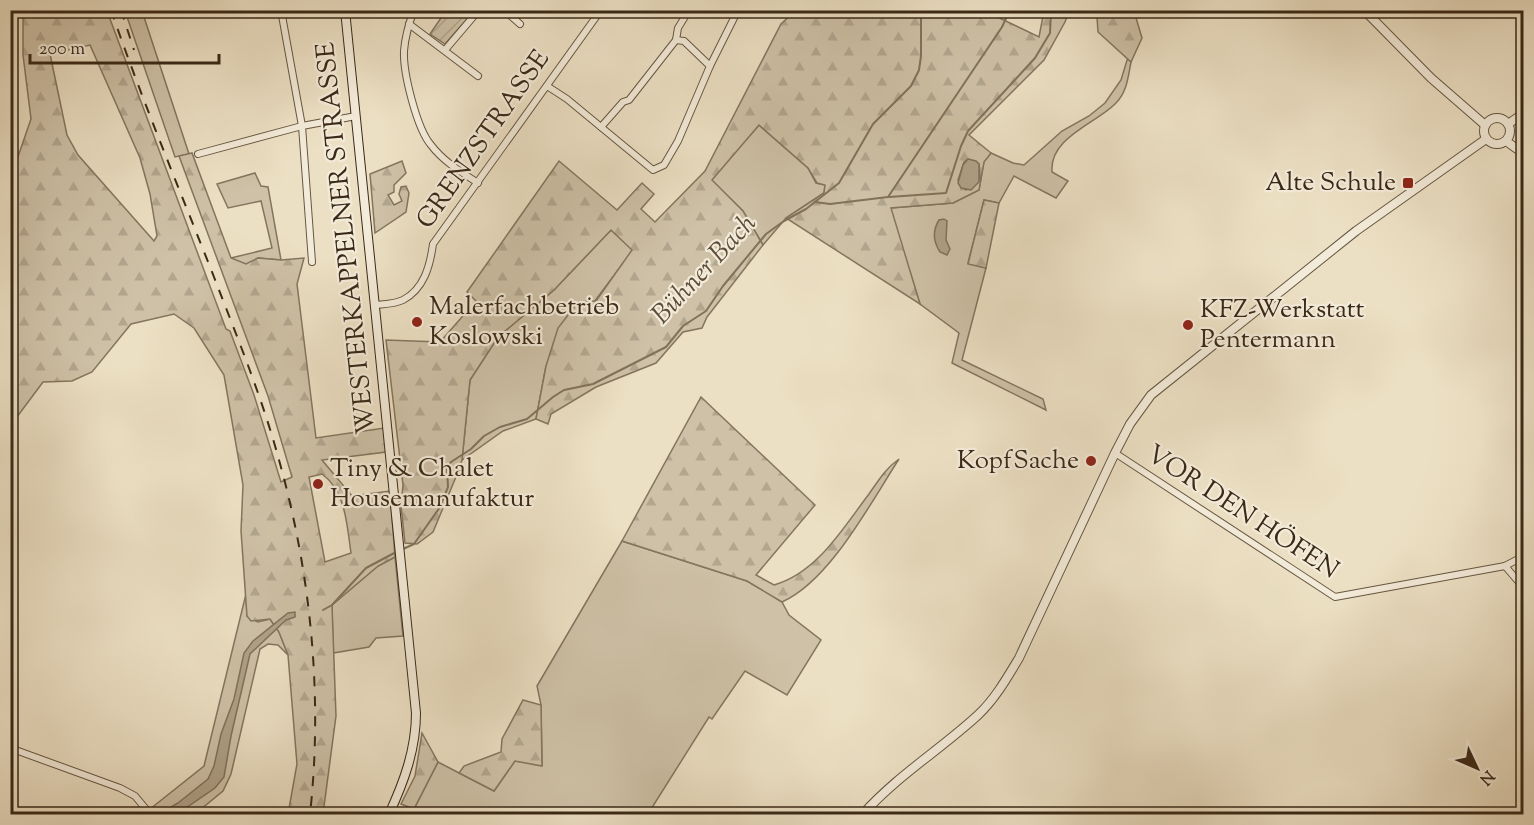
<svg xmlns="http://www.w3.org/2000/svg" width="1534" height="825" font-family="'Sorts Mill Goudy',serif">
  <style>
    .green { fill: #cec1a7; stroke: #84755f; stroke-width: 1.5 }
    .forest { fill: url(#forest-firs); stroke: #84755f; stroke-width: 1.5; fill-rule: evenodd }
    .garden { fill: url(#garden-furrows); stroke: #84755f; stroke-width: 1.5 }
    .water { fill: #afa289; stroke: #80725b; stroke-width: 1.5 }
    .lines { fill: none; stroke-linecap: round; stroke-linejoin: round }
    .stream { stroke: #80725b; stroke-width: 2 }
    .minor-casing { stroke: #665742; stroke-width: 8 }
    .tertiary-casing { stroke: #665742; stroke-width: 10 }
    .secondary-casing { stroke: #3a2917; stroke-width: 10 }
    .minor { stroke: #f3ebd9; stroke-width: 6 }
    .tertiary { stroke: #f3ebd9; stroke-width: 8 }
    .secondary { stroke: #f3ebd9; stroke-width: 8 }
    .rail { stroke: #3a2917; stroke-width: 2; stroke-dasharray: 10 10; stroke-linecap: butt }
    .poi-dot { fill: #8f2418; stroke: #f3ebd9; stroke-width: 2 }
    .labels { text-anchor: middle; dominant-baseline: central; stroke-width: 4.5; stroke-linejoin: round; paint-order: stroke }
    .street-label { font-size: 26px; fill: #3a2917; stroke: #f3ebd9 }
    .poi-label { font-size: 26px; fill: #3a2917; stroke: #f3ebd9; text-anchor: start }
    .water-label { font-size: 27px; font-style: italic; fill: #5d4d39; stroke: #f3ebd9 }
  </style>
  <defs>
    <pattern id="forest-firs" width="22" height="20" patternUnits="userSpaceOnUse" patternTransform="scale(1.5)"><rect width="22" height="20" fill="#cec1a7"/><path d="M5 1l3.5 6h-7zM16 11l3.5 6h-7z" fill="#b2a68f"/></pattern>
    <pattern id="garden-furrows" width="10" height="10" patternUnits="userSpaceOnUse" patternTransform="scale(1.5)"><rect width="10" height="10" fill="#cec1a7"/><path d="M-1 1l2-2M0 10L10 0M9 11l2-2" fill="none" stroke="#b2a68f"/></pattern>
  </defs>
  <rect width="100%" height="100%" fill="#ece0c4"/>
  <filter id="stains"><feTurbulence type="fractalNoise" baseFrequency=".00333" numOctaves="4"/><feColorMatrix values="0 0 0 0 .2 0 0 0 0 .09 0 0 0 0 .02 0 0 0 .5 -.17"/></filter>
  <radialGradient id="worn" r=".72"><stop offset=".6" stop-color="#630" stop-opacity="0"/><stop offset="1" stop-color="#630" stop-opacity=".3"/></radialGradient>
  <!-- green -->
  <g class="green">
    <polygon points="125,11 142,11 189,154 175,157"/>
    <path d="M1128 57 1131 62C1128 77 1127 93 1115 104 1095 124 1049 138 1052 172L1068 181 1056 198 1014 176 999 203 984 200 968 263 986 268 962 360 1043 399 1046 410 952 363 959 333 920 304 890 208 953 203 979 190 984 161 991 153 1013 163 1024 165 1062 131 1089 116 1105 103 1121 80Z"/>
    <polygon points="759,125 808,168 816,183 825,185 824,193 786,218 763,245 743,211 711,180"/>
    <polygon points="255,173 261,186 268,187 281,260 258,258 246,265 231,258 272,248 261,201 228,208 217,184"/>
    <polygon points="611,230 633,250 546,366 536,419 503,431 462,460 470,380 498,337 554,290"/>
    <polygon points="622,541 747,581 782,602 789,615 821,640 787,695 745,671 712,719 709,717 648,814 550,814 551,810 541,811 540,814 428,814 414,809 438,762 494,791 515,761 542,765 541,705 537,686"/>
    <polygon points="395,557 403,636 376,638 369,647 333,653 332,605 378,566"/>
    <polygon points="246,594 247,616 258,622 270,619 279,632 288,655 278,645 268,644 260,649 231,774 223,791 195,814 154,814 150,809 204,766"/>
  </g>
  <!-- forest -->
  <g class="forest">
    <path d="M23 11H107L226 329 230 331 254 395 281 482 292 477 268 396 179 156 192 153 231 258 246 264 258 258 281 260 304 258 297 284 316 438 384 428 386 452 322 460 352 496 390 491 395 557 378 566 332 605 336 716 323 814H288L297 764 288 655 279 632 270 619 251 621 247 616 241 531 243 485 224 375 194 328 174 314 131 324 92 372 72 381 43 382 11 425V384L17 367 10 352 11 177 31 119 23 55ZM90 45 140 158 150 194 157 236 154 241 78 155 67 135 50 54ZM322 474C346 491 347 526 351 553L325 562 309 477Z"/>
    <path d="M795 11H985L1039 37 1044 11H1069L1065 22 1044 60 969 135 991 153 984 162 979 190 953 203 891 208 920 304 786 218 824 193 825 185 817 183 808 168 759 125 712 180 743 211 763 245 707 317 702 328 683 332 656 363 596 387 551 414 548 424 536 419 546 366 558 328 578 302 596 301 632 250 611 230 554 290 498 337 470 380 462 460 458 472 433 532 417 544 405 543 401 506 403 485 386 340 440 342 476 301 467 292 559 161 617 210 642 183 654 194 641 209 655 222 705 171 781 24ZM968 159 979 164 980 179 966 190 958 180 964 162Z"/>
    <polygon points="1107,11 1134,11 1142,38 1131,62 1098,32 1097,17"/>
    <polygon points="402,161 406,173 394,185 394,192 388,195 394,205 402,201 399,194 401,187 406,186 409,193 406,212 375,233 370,174"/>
    <polygon points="984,200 999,203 986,268 968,264"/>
    <path d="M701 397 815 505 756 575 774 585C817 573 843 528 869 494 878 481 886 468 899 459 871 502 830 581 782 602L747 581 622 541Z"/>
    <polygon points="523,700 541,705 542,766 515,761 494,791 459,773 464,766 501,752 502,739"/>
    <polygon points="422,733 438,762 414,809 401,804 415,776"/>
  </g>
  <!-- garden -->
  <polygon class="garden" points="452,11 474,11 445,44 430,34 445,12 450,13"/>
  <!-- water -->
  <g class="water">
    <polygon points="968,159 976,161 979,164 979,182 971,190 961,188 958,183 963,165"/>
    <path d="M944 219 947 221 946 240 950 249 947 255 940 252C933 241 932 231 939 220Z"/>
    <polygon points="295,612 295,617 286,620 250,654 231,736 224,777 215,788 177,814 159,814 178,803 208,779 214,766 221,734 234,699 244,653 253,641 288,613"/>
  </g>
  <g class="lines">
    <!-- stream -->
    <g class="stream">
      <polyline points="889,197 946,193 961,146 968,131 1035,58 1050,33 1051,10"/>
      <polyline points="815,202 830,204 888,197 1002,27 1010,10"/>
      <polyline points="403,549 414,544 440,507 448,487 447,468 451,462 471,449 484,436 500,427 527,419 553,397 564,390 593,384 666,347 683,326 706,311 723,286 766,234 784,221 806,209 839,183 873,124 911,86 919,70 921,56 921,16 923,10"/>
      <polyline points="323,610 332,605 366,568 398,551"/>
    </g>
    <defs>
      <g id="minor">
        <polyline points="281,10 302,126 312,262"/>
        <path d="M414 10C409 23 405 38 404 51 403 73 417 129 431 145 443 161 461 172 478 183"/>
        <polyline points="504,10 520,24"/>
        <polyline points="409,24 478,76"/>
        <polyline points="676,40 684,41 710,66"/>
        <polyline points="445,50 479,10"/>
        <polyline points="547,86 567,99 653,170 664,165 678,141 710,66 738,10"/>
        <polyline points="601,127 623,102 629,100 676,40 678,28 689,10"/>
        <polyline points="198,154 302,126 356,116"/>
        <path d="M375 305C384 304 395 304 403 300 424 289 430 266 433 244L601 10"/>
        <polyline points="1115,453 1335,597 1505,566 1524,556"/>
        <polyline points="1505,566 1524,588"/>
        <polyline points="10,748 120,788 135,796 150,814"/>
      </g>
      <g id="tertiary">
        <polyline points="1364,10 1431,78 1485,125"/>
        <circle cx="1497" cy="131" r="13"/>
        <polyline points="1508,124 1524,113"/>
        <polyline points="1506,141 1524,154"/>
        <path d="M863 814C898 775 940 750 978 715 995 699 1007 678 1019 658L1115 453 1130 424 1151 395 1356 231 1486 139"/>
      </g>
      <path id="secondary" d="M345 10 416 713C416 749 404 782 389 814"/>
    </defs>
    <!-- minor casing -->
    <use href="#minor" class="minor-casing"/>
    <!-- tertiary casing -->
    <use href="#tertiary" class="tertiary-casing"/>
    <!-- secondary casing -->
    <use href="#secondary" class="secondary-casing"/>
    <!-- minor -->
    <use href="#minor" class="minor"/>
    <!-- tertiary -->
    <use href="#tertiary" class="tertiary"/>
    <!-- secondary -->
    <use href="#secondary" class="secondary"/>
    <!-- rail -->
    <g class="rail">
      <path d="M111 10C142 100 179 188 214 277 237 337 262 397 279 460 311 574 323 697 310 814"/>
      <polyline points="121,10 134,50"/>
    </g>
  </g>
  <!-- markers -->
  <g class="poi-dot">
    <rect x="1402" y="177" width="12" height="12" rx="3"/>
    <circle cx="417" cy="322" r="6"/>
    <circle cx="1188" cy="325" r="6"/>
    <circle cx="1091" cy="461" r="6"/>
    <circle cx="318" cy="484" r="6"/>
  </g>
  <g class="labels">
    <!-- street labels -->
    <g class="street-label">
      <text transform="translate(484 140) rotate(-55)">GRENZSTRASSE</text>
      <text transform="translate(347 238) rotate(-96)">WESTERKAPPELNER STRASSE</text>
      <text transform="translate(1242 513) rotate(33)">VOR DEN HÖFEN</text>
    </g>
    <!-- poi labels -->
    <g class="poi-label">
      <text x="1396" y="183" text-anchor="end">Alte Schule</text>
      <text x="429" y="307">Malerfachbetrieb<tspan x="429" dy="30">Koslowski</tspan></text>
      <text x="1200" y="310">KFZ-Werkstatt<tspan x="1200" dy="30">Pentermann</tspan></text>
      <text x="1079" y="461" text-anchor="end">KopfSache</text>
      <text x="330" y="469">Tiny &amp; Chalet<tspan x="330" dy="30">Housemanufaktur</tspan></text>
    </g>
    <!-- water labels -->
    <g class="water-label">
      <text transform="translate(705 270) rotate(-47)">Bühner Bach</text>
    </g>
  </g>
  <!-- margin -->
  <rect width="1534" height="825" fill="none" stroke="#ece0c4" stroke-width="36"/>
  <rect x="12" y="12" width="1510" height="801" fill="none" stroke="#3a2917" stroke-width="3"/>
  <rect x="18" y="18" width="1498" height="789" fill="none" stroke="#3a2917" stroke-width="1.5"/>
  <!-- north arrow -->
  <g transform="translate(1477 768) rotate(134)" stroke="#f3ebd9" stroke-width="4.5" paint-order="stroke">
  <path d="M0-4.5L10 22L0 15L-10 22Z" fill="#3a2917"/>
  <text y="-9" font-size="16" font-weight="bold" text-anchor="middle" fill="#3a2917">N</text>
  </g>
  <!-- scale -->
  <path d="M30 54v9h189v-9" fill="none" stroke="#3a2917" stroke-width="3"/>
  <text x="39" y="54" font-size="18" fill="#3a2917" stroke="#f3ebd9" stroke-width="4.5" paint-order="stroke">200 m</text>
  <rect width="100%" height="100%" filter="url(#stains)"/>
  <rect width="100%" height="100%" fill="url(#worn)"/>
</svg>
